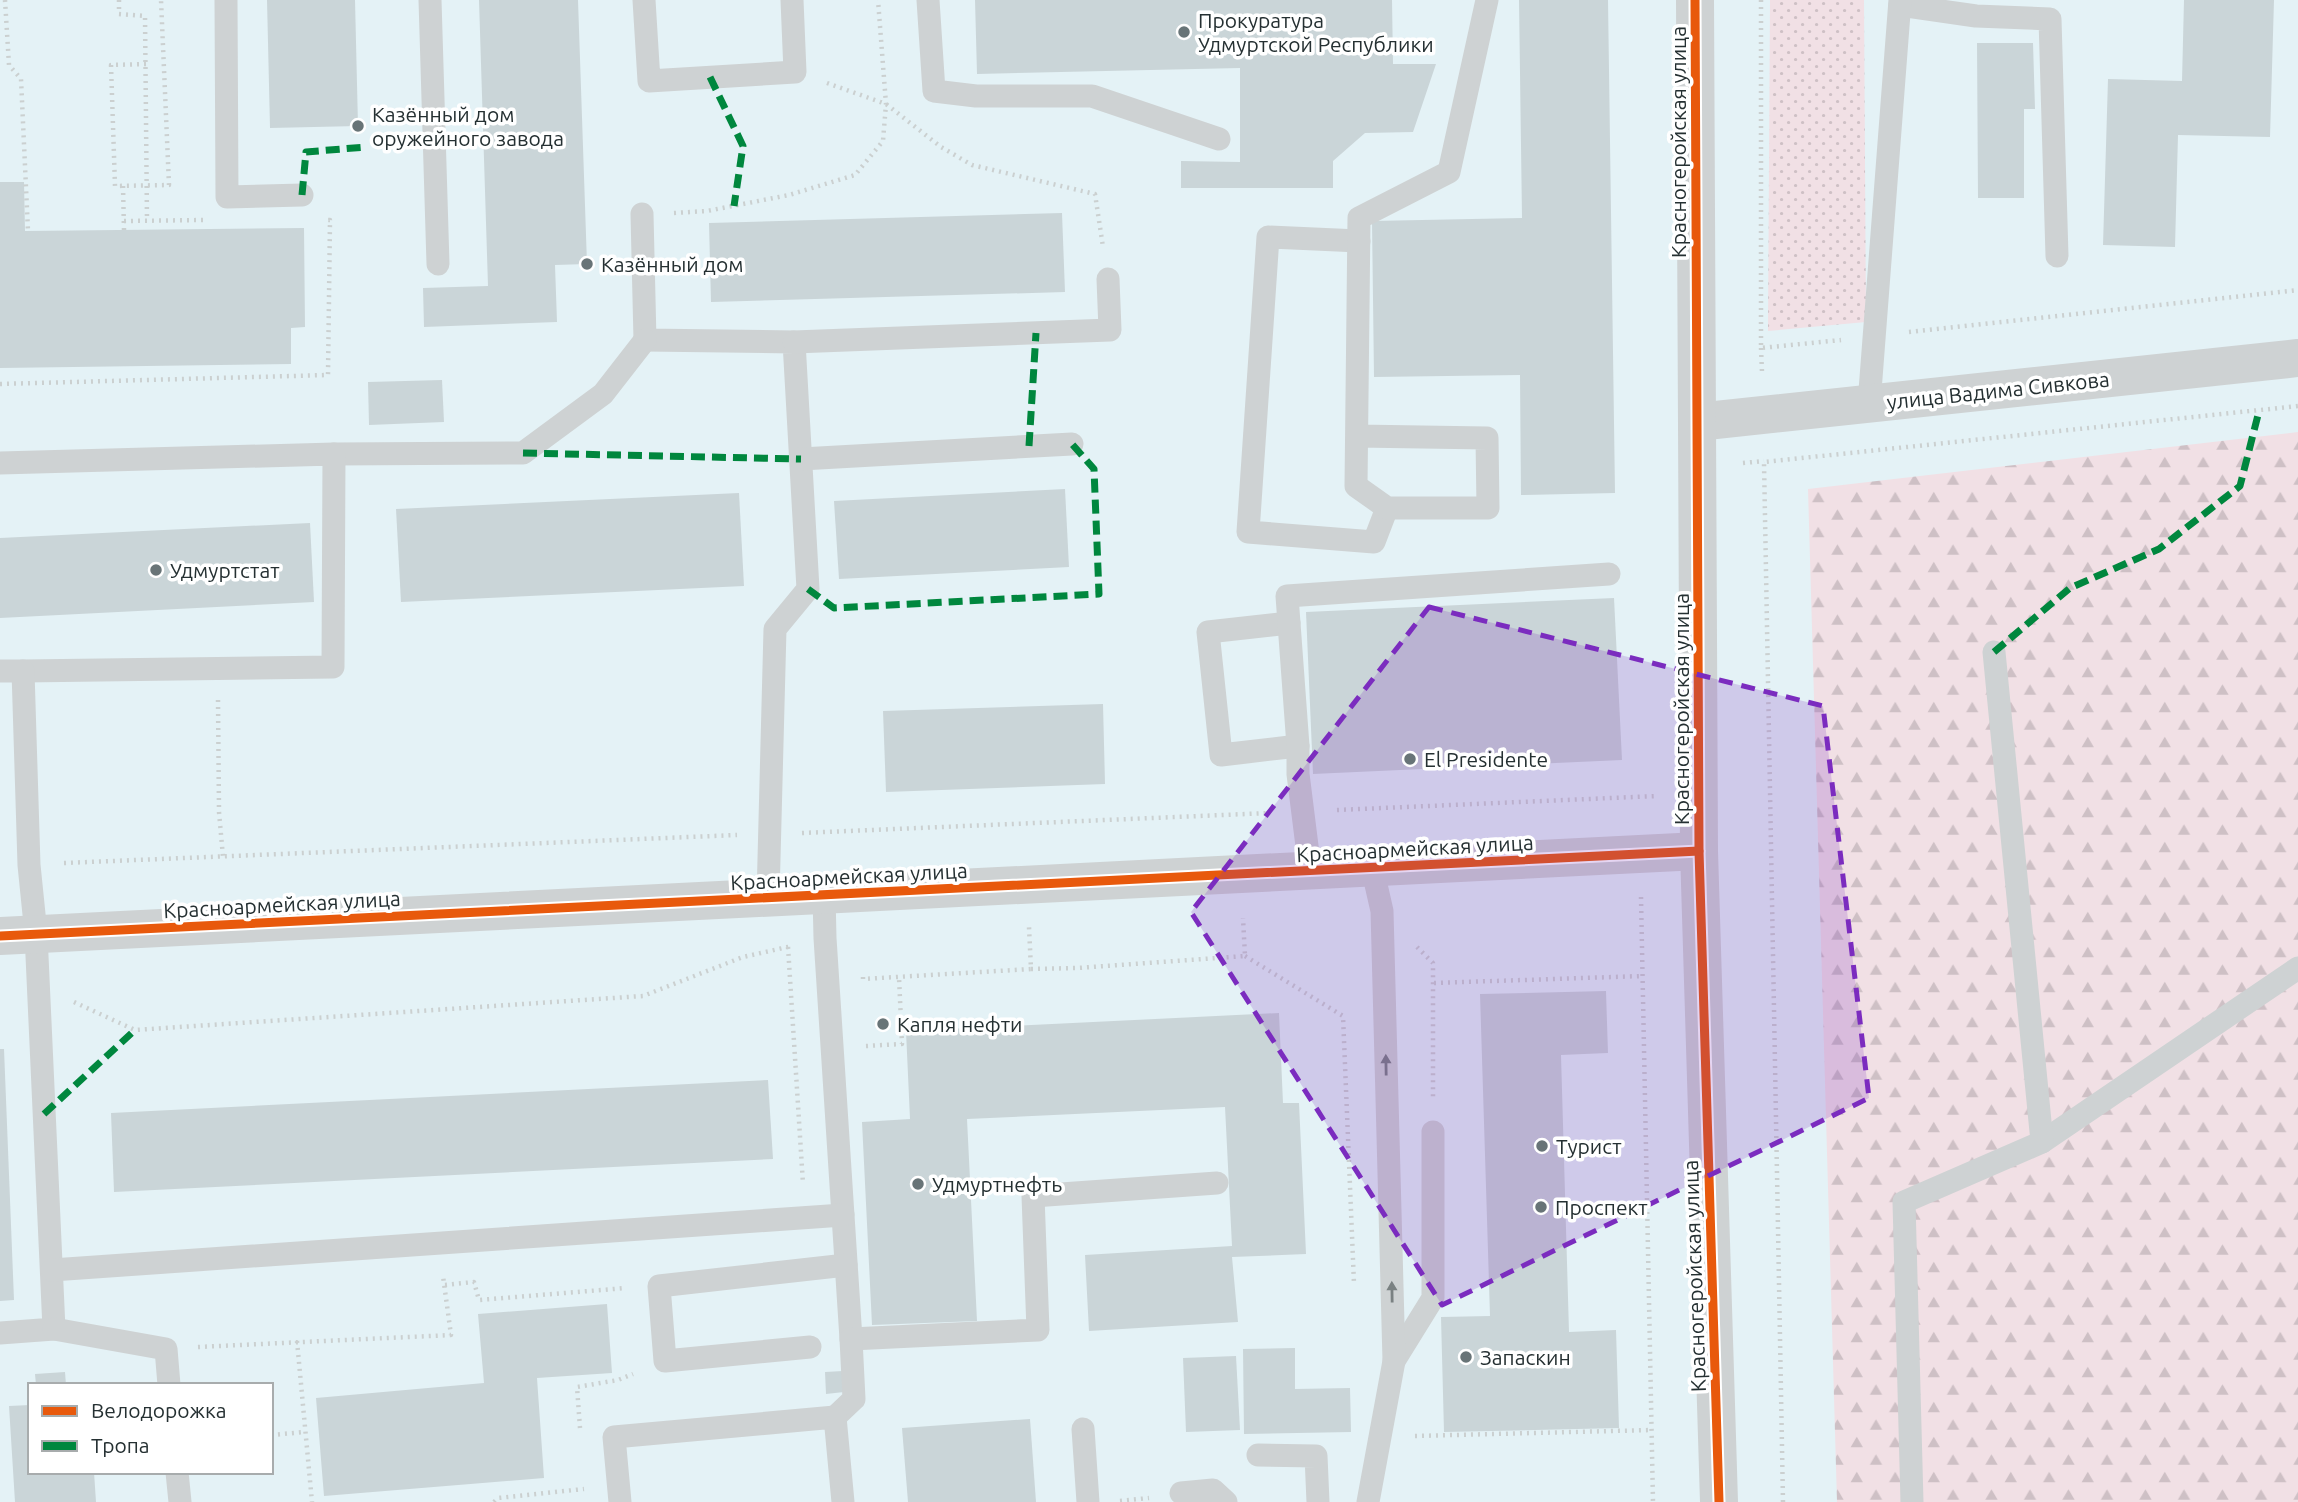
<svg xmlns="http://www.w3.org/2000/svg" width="2298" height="1502" font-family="Ubuntu,sans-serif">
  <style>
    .grass { fill: url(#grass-dots) }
    .forest { fill: url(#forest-firs) }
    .building { fill: #cad5d8 }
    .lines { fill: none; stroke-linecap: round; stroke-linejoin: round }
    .path { stroke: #cbd0d0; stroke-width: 4.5; stroke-dasharray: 2 5; stroke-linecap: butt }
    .service { stroke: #ced2d3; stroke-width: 23 }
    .minor { stroke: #ced2d3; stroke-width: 38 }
    .tertiary { stroke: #ced2d3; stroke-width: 38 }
    .quiet { stroke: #00873e; stroke-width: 7; stroke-dasharray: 14 7; stroke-linecap: butt }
    .cycleway-casing { stroke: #fff; stroke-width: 13 }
    .cycleway { stroke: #e8590c; stroke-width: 9 }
    .oneway { fill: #7a8182 }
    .marked { fill: #7b2cbf; fill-opacity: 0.2; stroke: #7b2cbf; stroke-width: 5; stroke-dasharray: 14 9; stroke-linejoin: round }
    .poi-dot { fill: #687477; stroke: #fff; stroke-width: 2.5 }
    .labels { text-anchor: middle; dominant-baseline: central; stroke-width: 7; stroke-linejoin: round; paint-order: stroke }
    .poi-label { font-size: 21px; fill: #253032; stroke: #fff; text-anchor: start }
    .street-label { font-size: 21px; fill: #253032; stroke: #fff }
  </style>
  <defs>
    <pattern id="grass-dots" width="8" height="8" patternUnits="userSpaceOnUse" patternTransform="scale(1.75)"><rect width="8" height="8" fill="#f1e0e5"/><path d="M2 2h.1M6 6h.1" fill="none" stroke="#cec0c5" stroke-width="1.8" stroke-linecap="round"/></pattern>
    <pattern id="forest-firs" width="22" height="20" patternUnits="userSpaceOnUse" patternTransform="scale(1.75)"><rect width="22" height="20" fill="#f1e0e5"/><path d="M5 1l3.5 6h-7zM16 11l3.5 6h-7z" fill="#cec0c5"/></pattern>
  </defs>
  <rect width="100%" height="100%" fill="#e4f2f6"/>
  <!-- grass -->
  <polygon class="grass" points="1770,0 1864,0 1866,322 1768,331"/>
  <!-- forest -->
  <polygon class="forest" points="2298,432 2298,1502 1837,1502 1808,489"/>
  <!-- building -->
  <g class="building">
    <polygon points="267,0 355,0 358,126 270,128"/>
    <polygon points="479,0 578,0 587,264 555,265 557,322 424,327 423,288 488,286"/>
    <polygon points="975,0 1392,0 1393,64 1436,64 1413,132 1365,133 1333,161 1333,188 1181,188 1181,161 1240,162 1240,68 977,74"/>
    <polygon points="1519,0 1608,0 1615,493 1521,495 1520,375 1374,377 1372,221 1522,218"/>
    <polygon points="2184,0 2274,0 2270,137 2178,135 2175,247 2103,245 2108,79 2182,81"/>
    <polygon points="1977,43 2033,43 2035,109 2024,109 2024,198 1978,198"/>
    <polygon points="0,182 24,182 25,231 304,228 305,327 291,328 291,364 0,368"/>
    <polygon points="1062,213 1065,292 711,302 709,223"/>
    <polygon points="442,380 444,422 369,425 368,382"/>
    <polygon points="1065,489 1069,567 839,579 834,501"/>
    <polygon points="739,493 744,586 401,602 396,509"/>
    <polygon points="310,523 314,602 0,618 0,538"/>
    <polygon points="1614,598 1622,760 1313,774 1306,612"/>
    <polygon points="1103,704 1105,784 886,792 883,711"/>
    <polygon points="1606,991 1608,1053 1561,1055 1569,1332 1616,1330 1619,1428 1444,1432 1441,1317 1490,1316 1480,994"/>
    <polygon points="1279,1013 1283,1103 1299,1103 1306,1254 1232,1257 1238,1322 1089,1331 1085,1255 1232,1246 1225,1107 967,1119 977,1321 872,1325 862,1122 910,1119 906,1031"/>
    <polygon points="0,1049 4,1049 14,1300 0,1301"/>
    <polygon points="768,1080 773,1159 114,1192 111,1113"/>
    <polygon points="607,1304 612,1373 537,1378 544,1478 324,1496 316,1398 484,1383 478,1314"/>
    <polygon points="1295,1348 1295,1389 1350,1388 1351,1432 1244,1434 1243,1349"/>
    <polygon points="1236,1356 1240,1430 1186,1432 1183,1358"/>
    <polygon points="843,1371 844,1392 826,1394 825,1372"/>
    <polygon points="65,1372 66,1385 36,1385 35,1374"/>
    <polygon points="30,1405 30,1472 94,1472 96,1502 15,1502 9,1406"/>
    <polygon points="1030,1419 1036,1502 908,1502 902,1428"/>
  </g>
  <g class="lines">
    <!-- path -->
    <g class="path">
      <polyline points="5,0 9,65 21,79 28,231"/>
      <polyline points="119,0 119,14 145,16 147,221"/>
      <polyline points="1761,0 1761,348 1841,340"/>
      <polyline points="146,64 111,65 115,186 169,185 161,0"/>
      <polyline points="827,83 886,104 941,147 972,165 1095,194 1103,247"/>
      <polyline points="123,186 124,230"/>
      <polyline points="674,213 707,211 789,195 855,175 883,141 886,104 878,0"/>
      <polyline points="124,221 204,220"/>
      <polyline points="1909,332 2298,290"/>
      <polyline points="1761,348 1762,372"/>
      <polyline points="0,384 328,375 330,220 325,220"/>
      <polyline points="1743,463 1764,461"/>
      <polyline points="218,700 219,812 223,857"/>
      <polyline points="1337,810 1657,796"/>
      <polyline points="802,833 1269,813"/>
      <polyline points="64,863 737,835"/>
      <polyline points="1641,897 1653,1502"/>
      <polyline points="788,947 803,1184"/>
      <polyline points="1417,947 1433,963 1433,1099"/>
      <polyline points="1245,956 1343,1016 1354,1284"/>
      <polyline points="1031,969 1078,968 1245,956 1243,918"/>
      <polyline points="863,977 863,979 1031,969 1029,927"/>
      <polyline points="1434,983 1643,976"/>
      <polyline points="74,1002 135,1030 643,996 743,957 792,946"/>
      <polyline points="866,1046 902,1044 899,977"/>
      <polyline points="445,1285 474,1282 479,1300 626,1288"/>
      <polyline points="297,1341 312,1502"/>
      <polyline points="198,1347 451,1335 443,1276"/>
      <polyline points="580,1428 577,1387 618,1380 633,1374"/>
      <polyline points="271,1435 305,1432"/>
      <polyline points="1415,1436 1652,1430"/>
      <polyline points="1120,1501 1149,1498"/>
      <polyline points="494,1502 498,1498 584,1489"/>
      <polyline points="1783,1502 1764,462 2298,406"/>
    </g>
    <!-- service -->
    <g class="service">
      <polyline points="226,0 227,197 302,195"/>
      <polyline points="430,0 438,264"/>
      <polyline points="644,0 649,81 795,72 792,0"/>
      <polyline points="928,0 934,91 976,96 1092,96 1219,139"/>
      <polyline points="1900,5 1976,16 2050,19 2057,256"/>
      <polyline points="642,214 645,340 794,342 808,589 775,629 768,897"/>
      <polyline points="1359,241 1268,237 1248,532 1374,542 1387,508"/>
      <polyline points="794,342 1110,330 1108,279"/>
      <polyline points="1869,404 1900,0"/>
      <polyline points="1357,436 1487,438 1488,508 1387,508 1356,486 1359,218 1449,172 1487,0"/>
      <polyline points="334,454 523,453 603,394 645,340"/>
      <polyline points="801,459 1072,444"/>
      <polyline points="0,463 334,454 333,667 23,671"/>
      <polyline points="1289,623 1208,632 1221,755 1298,746"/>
      <polyline points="0,671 23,671 29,865 36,934 54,1329 0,1333"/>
      <polyline points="1310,870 1298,774 1298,746 1287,596 1609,574"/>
      <polyline points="824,895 825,938 851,1339 1038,1330 1033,1196 1217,1183"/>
      <polyline points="2042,1142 2298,968"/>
      <polyline points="52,1270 843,1215"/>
      <polyline points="54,1329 166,1349 169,1385"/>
      <polyline points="810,1347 665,1361 659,1286 846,1265"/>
      <polyline points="1394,1361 1433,1298 1433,1132"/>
      <polyline points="835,1417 854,1399 851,1339"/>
      <polyline points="1083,1429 1088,1502"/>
      <polyline points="1258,1455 1316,1456 1318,1502"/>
      <polyline points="177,1472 180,1502"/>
      <polyline points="1181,1493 1213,1490 1226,1502"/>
      <polyline points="620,1502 614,1437 835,1417 843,1502"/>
      <polyline points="1368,1502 1394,1361 1382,911 1372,867"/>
      <polyline points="1912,1502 1904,1202 2042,1142 1994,652"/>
    </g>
    <!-- minor -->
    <polyline class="minor" points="1697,422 2298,358"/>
    <!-- tertiary -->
    <g class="tertiary">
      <polyline points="1695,0 1699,851 1719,1502"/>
      <polyline points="0,936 1699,851"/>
    </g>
    <!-- quiet -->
    <g class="quiet">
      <polyline points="710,77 743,146 734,206"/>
      <polyline points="302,195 306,152 366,147"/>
      <polyline points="1029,446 1036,333"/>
      <polyline points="523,453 801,459"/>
      <polyline points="808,589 834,608 1099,594 1094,469 1072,444"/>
      <polyline points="1994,652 2070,588 2159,549 2240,486 2259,411"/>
      <polyline points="44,1114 135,1030"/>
    </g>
    <defs>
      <g id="cycleway">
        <polyline points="1695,0 1699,851 1719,1502"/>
        <polyline points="0,936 1699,851"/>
      </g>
    </defs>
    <!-- cycleway casing -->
    <use href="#cycleway" class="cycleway-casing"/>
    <!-- cycleway -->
    <use href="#cycleway" class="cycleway"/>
  </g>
  <!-- one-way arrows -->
  <defs><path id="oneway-solid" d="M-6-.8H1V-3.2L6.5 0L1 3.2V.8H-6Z" transform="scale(1.75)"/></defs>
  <g class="oneway">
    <use href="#oneway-solid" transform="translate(1386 1065) rotate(-91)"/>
    <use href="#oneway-solid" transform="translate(1392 1292) rotate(-91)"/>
  </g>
  <!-- marked area -->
  <path class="marked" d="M1429 607 1823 706 1869 1098 1442 1305 1191 912Z"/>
  <!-- markers -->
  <g class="poi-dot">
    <circle cx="1184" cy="32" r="7"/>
    <circle cx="358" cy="126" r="7"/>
    <circle cx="587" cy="264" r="7"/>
    <circle cx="156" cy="570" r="7"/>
    <circle cx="1410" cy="759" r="7"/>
    <circle cx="883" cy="1024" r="7"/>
    <circle cx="1542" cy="1146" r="7"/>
    <circle cx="918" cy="1184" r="7"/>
    <circle cx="1541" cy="1207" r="7"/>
    <circle cx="1466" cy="1357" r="7"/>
  </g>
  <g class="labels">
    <!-- poi labels -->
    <g class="poi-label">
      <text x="1198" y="20">Прокуратура<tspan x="1198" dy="24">Удмуртской Республики</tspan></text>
      <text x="372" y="114">Казённый дом<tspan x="372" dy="24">оружейного завода</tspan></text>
      <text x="601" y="264">Казённый дом</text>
      <text x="170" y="570">Удмуртстат</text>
      <text x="1424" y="759">El Presidente</text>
      <text x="897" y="1024">Капля нефти</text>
      <text x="1556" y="1146">Турист</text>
      <text x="932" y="1184">Удмуртнефть</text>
      <text x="1555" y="1207">Проспект</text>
      <text x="1480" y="1357">Запаскин</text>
    </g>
    <!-- street labels -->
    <g class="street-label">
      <text transform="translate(1678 142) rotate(-90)">Красногеройская улица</text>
      <text transform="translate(1998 390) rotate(-6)">улица Вадима Сивкова</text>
      <text transform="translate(1681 709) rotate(-90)">Красногеройская улица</text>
      <text transform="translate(1415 848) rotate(-3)">Красноармейская улица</text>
      <text transform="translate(849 876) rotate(-3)">Красноармейская улица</text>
      <text transform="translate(282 904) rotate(-3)">Красноармейская улица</text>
      <text transform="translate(1694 1276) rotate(-92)">Красногеройская улица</text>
    </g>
  </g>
  <!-- legend -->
  <rect x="28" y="1383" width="245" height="91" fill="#ffffff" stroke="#a8acad" stroke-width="2"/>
  <rect x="42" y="1406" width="35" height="10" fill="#e8590c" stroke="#a8acad" stroke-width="2"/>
  <text x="91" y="1418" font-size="21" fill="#253032">Велодорожка</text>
  <rect x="42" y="1441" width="35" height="10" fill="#00873e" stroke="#a8acad" stroke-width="2"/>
  <text x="91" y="1453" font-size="21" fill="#253032">Тропа</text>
</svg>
